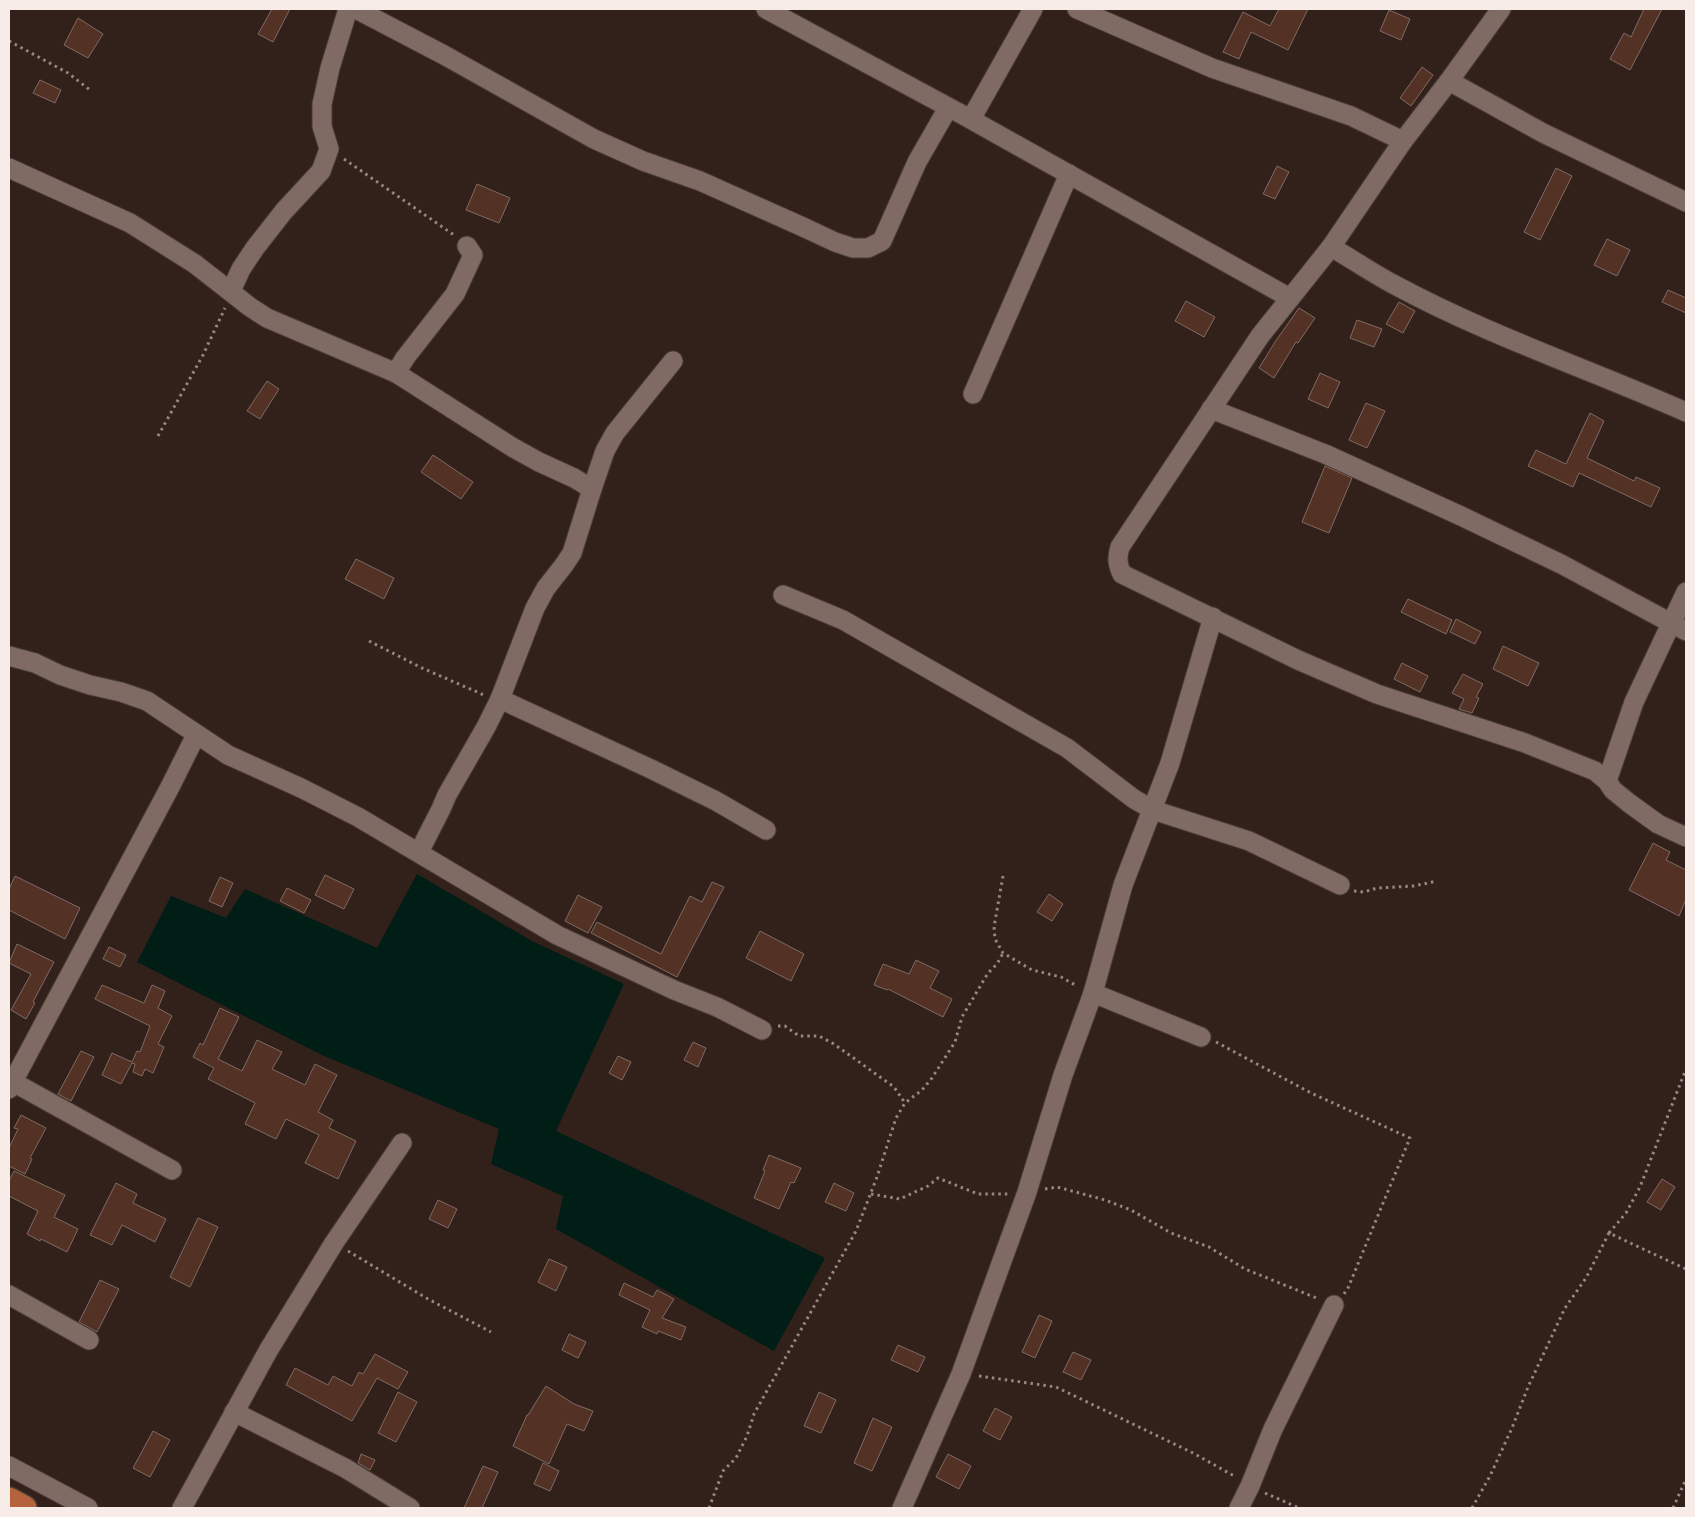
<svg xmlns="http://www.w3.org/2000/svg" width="1695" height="1517" font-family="Inter,sans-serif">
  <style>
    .water { fill: #001d16 }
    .building { fill: #533225; stroke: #7f6b63 }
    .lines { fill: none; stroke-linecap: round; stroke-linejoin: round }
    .minor-casing { stroke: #4a3c37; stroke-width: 21 }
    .major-casing { stroke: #4a3c37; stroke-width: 28 }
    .path { stroke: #958781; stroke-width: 3; stroke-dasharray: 2.5 4; stroke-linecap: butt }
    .minor { stroke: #7f6b64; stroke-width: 19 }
    .major { stroke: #b5633c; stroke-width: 25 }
  </style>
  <rect width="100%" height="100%" fill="#32211b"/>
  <!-- water -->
  <polygon class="water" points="417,874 532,941 624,984 556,1131 825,1258 774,1351 556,1229 563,1196 491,1164 499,1129 322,1055 137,962 171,896 226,918 245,889 377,948"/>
  <!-- building -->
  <g class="building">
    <polygon points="272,9 290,9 273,42 258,34"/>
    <polygon points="1279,9 1308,9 1288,50 1251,32 1239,59 1223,52 1243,12 1270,26"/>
    <polygon points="1644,9 1662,9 1630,70 1610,59 1624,33 1631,37"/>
    <polygon points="1389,10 1410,19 1401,40 1380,31"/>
    <polygon points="78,18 103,34 88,58 64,45"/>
    <polygon points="1422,67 1433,75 1411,106 1400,98"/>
    <polygon points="40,80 61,90 55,103 33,93"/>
    <polygon points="1277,166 1289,172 1275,199 1263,194"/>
    <polygon points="1556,168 1572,176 1540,240 1524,232"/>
    <polygon points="477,184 510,198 499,223 466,210"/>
    <polygon points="1607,239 1630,250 1617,276 1594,265"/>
    <polygon points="1668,290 1686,298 1686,313 1662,302"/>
    <polygon points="1186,301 1215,317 1204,337 1175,321"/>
    <polygon points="1399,302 1415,311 1403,333 1386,324"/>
    <polygon points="1299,308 1315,318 1298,343 1296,342 1274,378 1259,368 1275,342"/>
    <polygon points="1357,320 1382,329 1374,347 1350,338"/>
    <polygon points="1320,373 1340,382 1328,408 1308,399"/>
    <polygon points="267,381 279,389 260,419 247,411"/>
    <polygon points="1366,403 1385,411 1367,448 1349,440"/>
    <polygon points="1590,413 1604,421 1587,458 1634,481 1636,477 1660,488 1651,507 1579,473 1573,487 1528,466 1536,450 1566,464"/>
    <polygon points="433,455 473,482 461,499 421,472"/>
    <polygon points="1325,466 1352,478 1329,533 1302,522"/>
    <polygon points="356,559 394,578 384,599 345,579"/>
    <polygon points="1408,599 1452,620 1446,634 1401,612"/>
    <polygon points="1456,619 1481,632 1475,644 1450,632"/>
    <polygon points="1503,646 1539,663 1528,686 1493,669"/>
    <polygon points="1402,663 1428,676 1420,692 1394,679"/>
    <polygon points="1463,674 1483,684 1476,697 1479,698 1472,713 1459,709 1464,699 1452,693"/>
    <polygon points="1653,843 1670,852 1666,860 1686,870 1686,899 1679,916 1629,890"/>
    <polygon points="325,875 354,889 344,909 315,895"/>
    <polygon points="15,876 80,908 65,939 9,910 9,889"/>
    <polygon points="220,877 233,883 222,907 209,901"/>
    <polygon points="712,882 724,887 677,977 591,933 597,922 661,954 690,896 702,902"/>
    <polygon points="287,888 311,900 304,913 280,901"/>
    <polygon points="1049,894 1063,904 1052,921 1037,912"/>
    <polygon points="578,895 602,907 588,933 565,921"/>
    <polygon points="760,931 804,954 791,981 746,958"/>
    <polygon points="17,944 54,962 33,1002 35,1003 26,1019 11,1010 31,974 9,963"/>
    <polygon points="109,947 126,955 120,967 103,959"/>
    <polygon points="916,960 939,971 930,988 952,999 943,1017 888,989 887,990 874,985 883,964 909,974"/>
    <polygon points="102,985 144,1003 152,985 165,991 158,1008 172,1016 158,1044 164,1047 153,1073 145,1069 142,1076 133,1072 135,1064 132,1063 121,1084 102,1075 112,1053 132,1062 137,1051 140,1052 150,1026 95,999"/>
    <polygon points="220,1008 239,1017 218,1059 242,1071 257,1040 282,1052 272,1069 305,1085 315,1064 337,1075 318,1112 333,1120 329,1128 356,1141 338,1179 305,1163 319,1135 286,1119 276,1139 245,1124 255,1103 208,1079 214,1068 193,1057 200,1043 203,1045"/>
    <polygon points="693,1042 706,1048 698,1067 684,1060"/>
    <polygon points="81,1051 94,1057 71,1101 58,1094"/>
    <polygon points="618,1056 631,1062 622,1080 609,1073"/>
    <polygon points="21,1115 46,1128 30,1158 32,1159 25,1174 9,1166 9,1148 18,1129 14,1128"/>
    <polygon points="769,1155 801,1168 794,1183 791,1182 779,1209 754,1198 765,1171 763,1170"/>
    <polygon points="14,1171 65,1195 54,1217 78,1229 67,1252 41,1239 40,1241 27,1234 38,1211 9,1196 9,1181"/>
    <polygon points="1662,1179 1675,1187 1661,1210 1647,1202"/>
    <polygon points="116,1183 137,1194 133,1203 166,1219 155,1242 122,1225 112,1245 90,1235"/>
    <polygon points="834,1183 854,1193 846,1211 825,1202"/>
    <polygon points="438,1200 457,1209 448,1228 429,1219"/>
    <polygon points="198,1218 218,1227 190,1287 170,1277"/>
    <polygon points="549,1259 567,1267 556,1291 538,1282"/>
    <polygon points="100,1280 119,1289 97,1332 79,1322"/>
    <polygon points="624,1283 653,1297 657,1290 674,1299 662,1318 686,1327 681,1340 658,1331 657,1334 642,1327 650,1310 619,1295"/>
    <polygon points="1039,1315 1052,1321 1035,1358 1022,1352"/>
    <polygon points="569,1334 586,1342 578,1358 562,1350"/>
    <polygon points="898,1345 925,1357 918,1372 891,1360"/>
    <polygon points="1073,1352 1091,1360 1081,1380 1063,1372"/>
    <polygon points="375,1354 408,1372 398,1389 377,1378 352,1421 286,1385 295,1368 328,1385 333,1376 352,1386 359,1372 363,1374"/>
    <polygon points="546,1386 574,1404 593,1411 584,1431 567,1424 549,1464 513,1446 527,1415 528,1415"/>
    <polygon points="398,1392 417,1402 396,1442 378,1433"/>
    <polygon points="819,1392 836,1400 821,1433 804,1426"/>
    <polygon points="995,1408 1012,1417 1000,1440 983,1431"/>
    <polygon points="873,1418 892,1427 872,1471 854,1463"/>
    <polygon points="153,1431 170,1440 150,1477 133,1468"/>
    <polygon points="361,1454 375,1460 370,1470 358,1463"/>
    <polygon points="948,1454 971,1466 959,1489 936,1477"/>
    <polygon points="543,1463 559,1471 550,1491 534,1484"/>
    <polygon points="483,1466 498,1472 482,1508 464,1508"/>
  </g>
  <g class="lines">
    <defs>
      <g id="minor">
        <polyline points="356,9 444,55 594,139 643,161 700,181 803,227 835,242 853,248 868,248 882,241 917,162 948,108"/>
        <polyline points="766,9 963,115 1290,298"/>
        <polyline points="1077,9 1212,68 1351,116 1403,141"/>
        <path d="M1501 9 1449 81 1403 141 1331 247 1260 336 1120 547C1117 557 1117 564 1122 574L1298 660 1377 694 1525 743 1595 771 1607 781 1613 790 1629 803 1658 824 1686 837"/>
        <polyline points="1449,81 1543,133 1686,202"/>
        <polyline points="971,119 1033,9"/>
        <polyline points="9,168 130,223 195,264 250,307 267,318 396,373 512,447 539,462 574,478 592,489"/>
        <path d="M1331 247C1352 259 1372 273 1393 284 1487 335 1589 369 1686 412"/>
        <polyline points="231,291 241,269 255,248 284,211 321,171 329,149 322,126 322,104 330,68 348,9"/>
        <polyline points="396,373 405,358 455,294 473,255 467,246"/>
        <polyline points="973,394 1069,174"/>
        <polyline points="1211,409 1325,454 1461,516 1561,564 1686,631"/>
        <polyline points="783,595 843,620 1067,748 1134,799 1153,810 1249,841 1340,885"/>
        <polyline points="9,656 35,663 60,675 90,685 121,692 147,701 228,755 301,788 358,817 557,935 674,990 717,1007 762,1030"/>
        <polyline points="500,699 651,769 716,801 766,830"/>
        <polyline points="1607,781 1634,702 1686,592"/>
        <polyline points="419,852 441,809 447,795 486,727 500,699 535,608 546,588 564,565 572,553 592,489 605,451 615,433 673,361"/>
        <polyline points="1093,993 1201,1037"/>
        <polyline points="13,1082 172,1170"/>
        <polyline points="9,1089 170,787 196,735"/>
        <polyline points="9,1295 89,1340"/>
        <polyline points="234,1412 345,1468 410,1508"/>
        <polyline points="9,1466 88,1508"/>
        <polyline points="182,1508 268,1351 334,1243 402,1143"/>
        <polyline points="902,1508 961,1374 1027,1192 1063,1075 1093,993 1123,885 1170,763 1213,617"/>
        <polyline points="1239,1508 1250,1486 1273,1429 1334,1305"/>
      </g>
      <polyline id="major" points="9,1500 24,1508"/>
    </defs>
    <!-- minor casing -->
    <use href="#minor" class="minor-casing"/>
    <!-- major casing -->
    <use href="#major" class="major-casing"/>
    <!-- path -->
    <g class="path">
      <polyline points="9,41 68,73 90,90"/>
      <polyline points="344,159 454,235"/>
      <polyline points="158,436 203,355 225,308"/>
      <polyline points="369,641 422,668 484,695"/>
      <polyline points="1003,876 994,927 995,939 1003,953 1032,970 1061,977 1077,986"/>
      <polyline points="1354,891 1364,892 1377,888 1414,886 1437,881"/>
      <polyline points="778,1026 785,1026 799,1036 819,1036 834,1044 894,1087 905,1103"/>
      <polyline points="1216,1042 1311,1093 1410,1138 1348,1288 1344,1294"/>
      <polyline points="1045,1189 1057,1187 1105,1200 1131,1210 1171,1233 1209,1247 1245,1269 1319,1299"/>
      <polyline points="871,1194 900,1199 928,1186 938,1178 978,1194 1009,1194"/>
      <polyline points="1609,1233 1626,1213 1640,1187 1686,1069"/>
      <polyline points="348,1251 428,1299 491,1332"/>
      <polyline points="979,1376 1056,1387 1193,1453 1236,1477"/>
      <polyline points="1265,1493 1299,1508"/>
      <polyline points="709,1508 723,1471 736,1458 747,1436 754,1414 856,1231 877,1177 896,1118 905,1103 922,1090 932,1078 955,1042 962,1017 988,973 997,964 1003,953"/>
      <polyline points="1472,1508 1490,1476 1512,1428 1528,1387 1565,1308 1586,1278 1609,1233 1686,1269"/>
      <polyline points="1673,1508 1686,1479"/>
    </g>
    <!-- minor -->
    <use href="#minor" class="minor"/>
    <!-- major -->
    <use href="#major" class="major"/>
  </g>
  <!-- border -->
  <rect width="1695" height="1517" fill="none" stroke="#f7ece7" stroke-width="20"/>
</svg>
